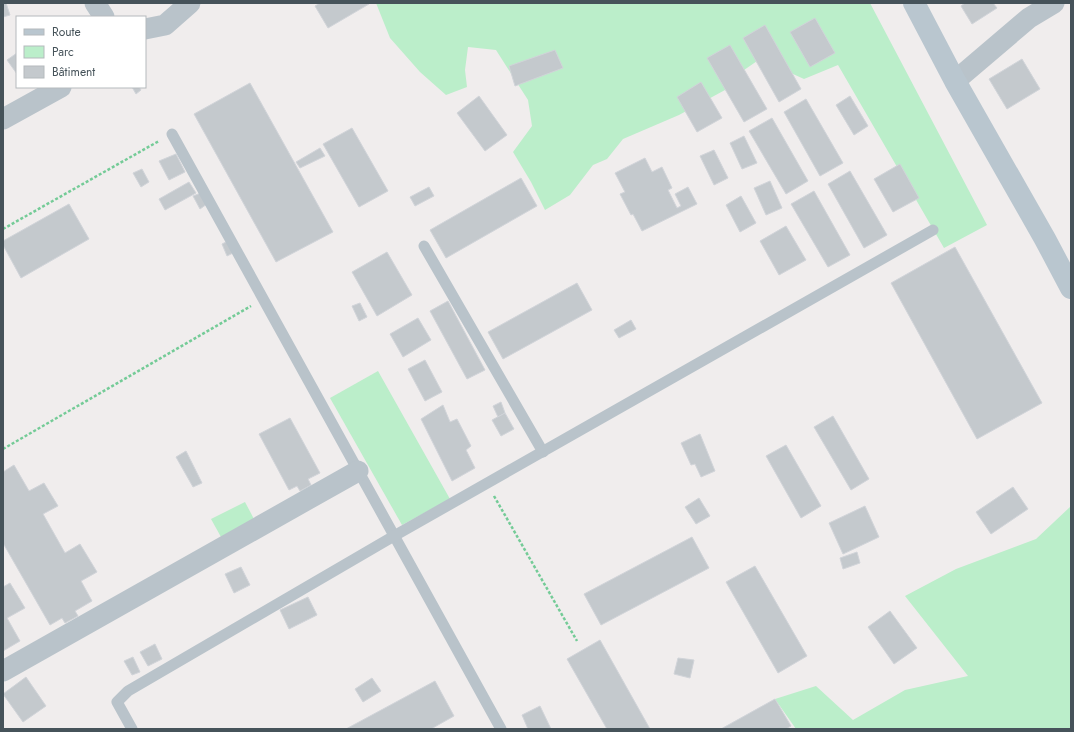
<svg xmlns="http://www.w3.org/2000/svg" width="1074" height="732" font-family="Jost,sans-serif">
  <style>
    .green { fill: #bbeeca }
    .building { fill: #c4c9cd; stroke: #d1d4d9 }
    .lines { fill: none; stroke-linecap: round; stroke-linejoin: round }
    .path { stroke: #74cb97; stroke-width: 2.5; stroke-dasharray: 3 2; stroke-linecap: butt }
    .lane { stroke: #b9c3ca; stroke-width: 11 }
    .street { stroke: #b9c3ca; stroke-width: 21 }
    .secondary { stroke: #b9c6cf; stroke-width: 22 }
  </style>
  <rect width="100%" height="100%" fill="#f0eded"/>
  <!-- green -->
  <g class="green">
    <polygon points="376,3 870,3 987,225 944,248 838,65 804,79 760,59 731,79 725,90 679,115 623,139 607,159 593,165 570,195 545,210 531,182 513,152 532,126 528,100 496,50 468,47 465,70 467,87 446,95 420,72 390,38"/>
    <polygon points="378,371 450,499 402,525 330,398"/>
    <polygon points="245,502 254,519 221,537 211,519"/>
    <polygon points="1071,506 1071,729 796,729 775,699 816,686 853,720 905,690 968,676 905,596 956,569 1036,539"/>
  </g>
  <!-- building -->
  <g class="building">
    <polygon points="3,3 6,3 10,15 3,17"/>
    <polygon points="320,3 368,3 369,4 328,28 315,6"/>
    <polygon points="965,3 993,3 997,8 972,24 961,6"/>
    <polygon points="815,18 835,53 810,67 790,32"/>
    <polygon points="765,25 801,89 779,102 743,38"/>
    <polygon points="730,45 767,109 744,122 707,58"/>
    <polygon points="555,50 563,68 515,86 509,66"/>
    <polygon points="17,53 17,74 7,60"/>
    <polygon points="1022,59 1040,89 1007,109 989,79"/>
    <polygon points="701,82 722,118 697,132 677,97"/>
    <polygon points="250,83 333,232 276,262 194,114"/>
    <polygon points="132,87 139,87 141,90 136,94"/>
    <polygon points="479,96 507,135 485,151 457,113"/>
    <polygon points="850,96 868,126 854,135 836,105"/>
    <polygon points="806,99 843,163 820,176 784,112"/>
    <polygon points="772,118 808,181 786,194 749,131"/>
    <polygon points="352,128 388,191 359,207 323,144"/>
    <polygon points="744,136 757,163 742,169 730,143"/>
    <polygon points="320,148 325,156 300,168 296,162"/>
    <polygon points="714,150 728,178 714,185 700,156"/>
    <polygon points="176,154 185,172 169,180 159,161"/>
    <polygon points="645,158 652,172 662,167 672,188 668,190 677,208 681,206 675,194 688,187 697,204 642,231 633,214 631,215 620,194 625,192 615,173"/>
    <polygon points="900,164 919,198 893,212 874,179"/>
    <polygon points="142,169 149,182 141,187 133,173"/>
    <polygon points="850,171 887,235 864,248 828,184"/>
    <polygon points="521,178 537,206 446,258 430,230"/>
    <polygon points="770,181 782,208 766,215 754,188"/>
    <polygon points="189,182 196,193 165,210 159,199"/>
    <polygon points="429,187 434,196 415,206 410,197"/>
    <polygon points="814,191 850,255 828,267 791,204"/>
    <polygon points="201,193 207,204 200,209 193,196"/>
    <polygon points="741,196 756,223 740,232 726,205"/>
    <polygon points="69,204 89,239 21,278 3,245 3,241"/>
    <polygon points="786,226 806,260 779,275 760,241"/>
    <polygon points="230,240 235,252 227,256 222,244"/>
    <polygon points="955,247 1042,403 977,439 891,283"/>
    <polygon points="387,252 412,295 377,316 352,272"/>
    <polygon points="577,283 592,310 503,359 488,332"/>
    <polygon points="448,301 485,370 467,379 430,311"/>
    <polygon points="360,303 367,317 359,321 352,306"/>
    <polygon points="418,318 431,340 403,357 390,334"/>
    <polygon points="631,320 636,329 619,338 614,330"/>
    <polygon points="425,360 442,392 425,401 408,369"/>
    <polygon points="501,402 505,413 498,417 493,406"/>
    <polygon points="443,405 450,422 457,419 471,446 466,450 475,468 452,481 421,419"/>
    <polygon points="505,413 514,429 501,436 492,420"/>
    <polygon points="833,416 869,479 851,490 814,427"/>
    <polygon points="290,418 320,473 308,479 311,485 300,491 297,486 289,490 259,434"/>
    <polygon points="700,434 715,471 701,477 695,464 691,465 681,443"/>
    <polygon points="786,445 821,506 801,518 766,456"/>
    <polygon points="186,451 202,483 193,487 176,457"/>
    <polygon points="14,465 29,491 44,483 58,506 43,514 65,553 80,544 97,572 81,581 92,601 75,611 78,616 65,623 62,618 50,625 3,543 3,472"/>
    <polygon points="1013,487 1028,509 991,534 976,512"/>
    <polygon points="699,498 710,516 696,524 685,507"/>
    <polygon points="865,506 879,537 843,554 829,523"/>
    <polygon points="692,537 709,568 601,625 584,594"/>
    <polygon points="857,552 860,563 843,569 840,558"/>
    <polygon points="755,566 807,656 778,673 726,582"/>
    <polygon points="241,567 250,585 234,593 225,574"/>
    <polygon points="10,583 25,608 7,618 20,641 3,651 3,587"/>
    <polygon points="308,597 317,615 289,629 280,610"/>
    <polygon points="890,611 917,648 894,664 868,627"/>
    <polygon points="600,640 650,729 607,729 567,659"/>
    <polygon points="155,644 162,659 148,666 140,652"/>
    <polygon points="133,657 140,672 132,675 124,661"/>
    <polygon points="678,658 694,660 690,678 674,674"/>
    <polygon points="26,677 46,706 23,722 3,694"/>
    <polygon points="372,678 381,691 363,702 355,689"/>
    <polygon points="435,681 454,716 431,729 346,729"/>
    <polygon points="775,699 791,726 786,729 721,729"/>
    <polygon points="540,706 551,729 528,729 522,715"/>
  </g>
  <g class="lines">
    <!-- path -->
    <g class="path">
      <polyline points="3,229 159,141"/>
      <polyline points="3,449 251,306"/>
      <polyline points="494,496 577,641"/>
    </g>
    <!-- lane -->
    <g class="lane">
      <polyline points="172,134 501,729"/>
      <polyline points="424,246 543,452"/>
      <polyline points="132,729 117,702 128,691 394,536 933,230"/>
    </g>
    <!-- street -->
    <g class="street">
      <polyline points="95,3 104,17"/>
      <polyline points="145,29 165,25 190,3"/>
      <polyline points="955,81 1029,18 1054,3"/>
      <polyline points="3,119 61,87"/>
      <polyline points="3,671 358,471"/>
    </g>
    <!-- secondary -->
    <polyline class="secondary" points="914,3 955,81 1045,239 1071,288"/>
  </g>
  <!-- border -->
  <rect width="1074" height="732" fill="none" stroke="#46535a" stroke-width="8"/>
  <!-- legend -->
  <rect x="16" y="16" width="130" height="72" fill="#ffffff" stroke="#b5babd"/>
  <rect x="24" y="29" width="20" height="6" fill="#b9c6cf" stroke="#b5babd"/>
  <text x="52" y="36" font-size="12" fill="#46535a">Route</text>
  <rect x="24" y="46" width="20" height="12" fill="#bbeeca" stroke="#b5babd"/>
  <text x="52" y="56" font-size="12" fill="#46535a">Parc</text>
  <rect x="24" y="66" width="20" height="12" fill="#c4c9cd" stroke="#b5babd"/>
  <text x="52" y="76" font-size="12" fill="#46535a">Bâtiment</text>
</svg>
